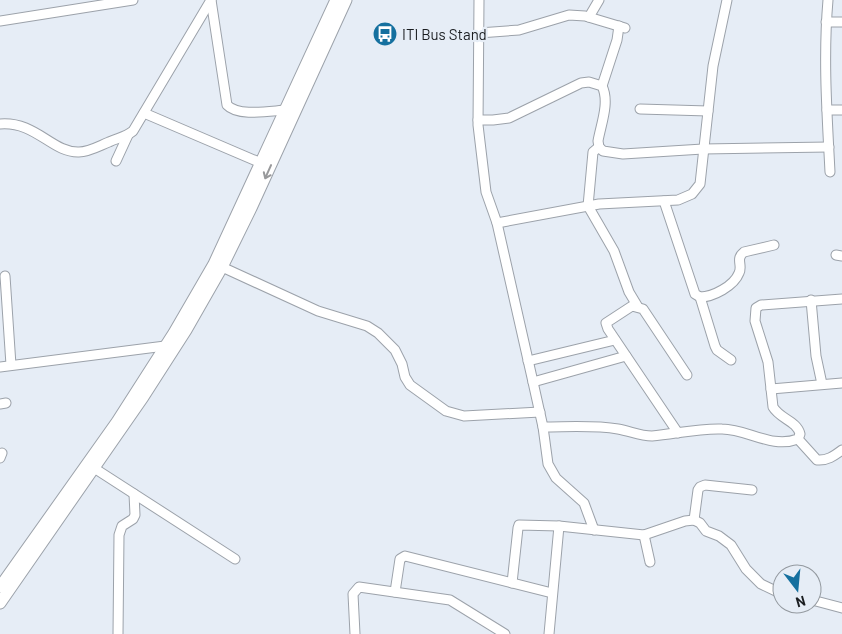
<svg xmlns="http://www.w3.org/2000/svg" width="842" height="634" font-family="Barlow,sans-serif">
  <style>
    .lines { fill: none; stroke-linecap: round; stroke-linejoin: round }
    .minor-casing { stroke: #9ca2aa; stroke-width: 11 }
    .tertiary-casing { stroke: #9ca2aa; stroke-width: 13 }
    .minor { stroke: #fff; stroke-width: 9 }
    .tertiary { stroke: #fff; stroke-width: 11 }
    .oneway { stroke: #98999b }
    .labels { text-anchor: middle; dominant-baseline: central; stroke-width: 4.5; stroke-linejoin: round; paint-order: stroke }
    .poi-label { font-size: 15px; fill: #1a1d20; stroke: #e6edf6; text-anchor: start }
  </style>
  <rect width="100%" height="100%" fill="#e6edf6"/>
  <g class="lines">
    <defs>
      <g id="minor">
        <path d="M211 0 227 105C238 117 270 111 286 110"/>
        <polyline points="479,0 478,125 486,192 497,223 533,382 543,427 548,464 556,478 584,503 594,530"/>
        <path d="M828 0C823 57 827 114 830 172"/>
        <polyline points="589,17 599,0"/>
        <polyline points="0,21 133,0"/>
        <polyline points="826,22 842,22"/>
        <polyline points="479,33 519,30 569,15 585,16 625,28"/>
        <polyline points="602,86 617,40 619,26"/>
        <polyline points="640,109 708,111"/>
        <polyline points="827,110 842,110"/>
        <polyline points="144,113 261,163"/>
        <path d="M478 120H493L509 118 581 83 589 82 602 86C610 102 601 124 598 141L599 147 603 151 623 154 703 149 829 147"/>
        <path d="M0 124C36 121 52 153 79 152 89 152 99 146 109 142 117 138 126 137 133 131L211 0"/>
        <polyline points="599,147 593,152 588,206 614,251 629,292 638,307"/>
        <polyline points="116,161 128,135"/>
        <path d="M664 201 695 294 700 297C713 297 734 286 739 273 743 265 735 259 744 252L774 245"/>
        <polyline points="497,223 599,204 678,200 692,194 700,184 713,66 727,0"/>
        <polyline points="836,255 842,256"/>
        <polyline points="222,267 318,311 367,326 378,333 395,350 402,364 405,377 410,385 446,411 464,416 540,412"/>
        <polyline points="5,276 11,365"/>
        <polyline points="700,297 715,346 717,350 731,360"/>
        <polyline points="811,300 816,356 822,384"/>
        <polyline points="528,361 615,340"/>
        <polyline points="0,367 165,346"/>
        <polyline points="533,382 626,356"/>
        <polyline points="771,389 842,383"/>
        <polyline points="0,404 6,403"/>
        <path d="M543 427C568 427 594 425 618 429 630 431 640 436 652 436 675 434 699 428 722 429 748 429 771 449 798 439L800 434C797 421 780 419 773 407L768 362 755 321 756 308 761 305 842 299"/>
        <polyline points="678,433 608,329 606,323 632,306 643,309 687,375"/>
        <path d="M798 439 817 460C827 461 834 456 842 450"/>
        <polyline points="0,458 2,453"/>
        <polyline points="94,468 235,559"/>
        <polyline points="694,520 698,490 700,487 705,485 752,490"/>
        <polyline points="644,535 650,562"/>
        <polyline points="512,583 518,528 519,525 559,526 644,535 685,521 694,520 700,523 706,531 719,536 731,545 746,569 761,584 782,594"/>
        <polyline points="395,592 400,559 405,556 552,593"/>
        <polyline points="812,600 842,608"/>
        <polyline points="118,634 119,535 122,526 133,519 135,515 134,494"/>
        <polyline points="355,634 353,594 359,587 450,600 505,634"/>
        <polyline points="549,634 559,526"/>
      </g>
      <g id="tertiary">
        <polyline points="0,587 117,422 174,333 214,264 336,0"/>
        <polyline points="0,603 143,397 186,330 222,267 251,208 346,0"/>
      </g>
    </defs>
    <!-- minor casing -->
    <use href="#minor" class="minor-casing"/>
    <!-- tertiary casing -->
    <use href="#tertiary" class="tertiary-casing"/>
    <!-- minor -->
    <use href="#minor" class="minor"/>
    <!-- tertiary -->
    <use href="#tertiary" class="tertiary"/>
  </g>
  <!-- one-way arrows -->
  <defs><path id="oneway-shaft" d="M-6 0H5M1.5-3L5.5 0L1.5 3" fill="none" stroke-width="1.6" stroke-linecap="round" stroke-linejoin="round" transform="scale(1.25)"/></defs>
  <use class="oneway" href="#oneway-shaft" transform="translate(268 172) rotate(114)"/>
  <!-- icons -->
  <defs>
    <symbol id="bus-disc" viewBox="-11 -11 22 22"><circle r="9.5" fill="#15709f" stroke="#e6edf6"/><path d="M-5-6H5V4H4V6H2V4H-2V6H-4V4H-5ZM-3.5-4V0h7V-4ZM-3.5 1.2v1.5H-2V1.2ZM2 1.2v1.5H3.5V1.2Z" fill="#fff"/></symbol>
  </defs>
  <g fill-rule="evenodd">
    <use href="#bus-disc" x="371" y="20" width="28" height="28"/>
  </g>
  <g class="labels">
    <!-- poi labels -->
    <g class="poi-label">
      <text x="402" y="34">ITI Bus Stand</text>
    </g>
  </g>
  <!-- north arrow -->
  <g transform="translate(797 589) rotate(164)"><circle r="24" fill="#e6edf6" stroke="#949aa0"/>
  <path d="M0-4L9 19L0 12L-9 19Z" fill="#15709f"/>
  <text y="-8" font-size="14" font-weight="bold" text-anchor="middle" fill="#1a1d20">N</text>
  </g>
</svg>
